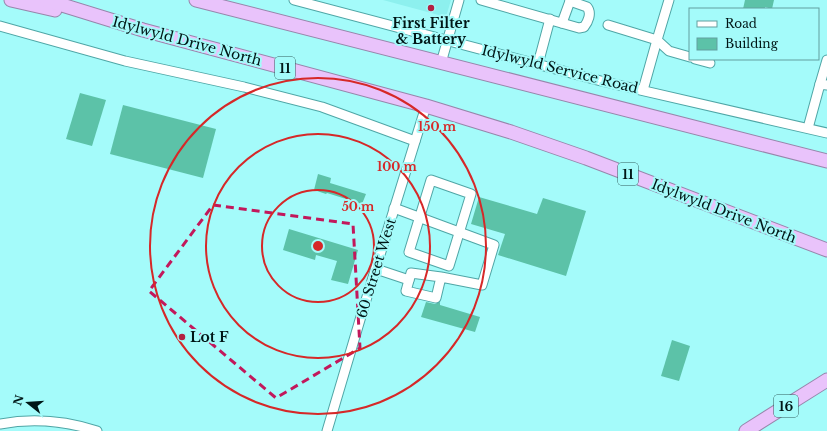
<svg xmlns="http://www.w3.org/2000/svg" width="827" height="431" font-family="'Libre Baskerville',serif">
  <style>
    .built { fill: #8df0ee }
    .building { fill: #5cc2a8 }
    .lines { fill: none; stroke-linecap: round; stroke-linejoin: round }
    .minor-casing { stroke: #4fa6a6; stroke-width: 11 }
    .highway-casing { stroke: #9786ab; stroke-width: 15 }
    .minor { stroke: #fff; stroke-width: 9 }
    .highway { stroke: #e9c3fb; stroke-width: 13 }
    .marked { fill: none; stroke: #c2185b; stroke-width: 3; stroke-dasharray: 8 5; stroke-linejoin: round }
    .ring { fill: none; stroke: #d62828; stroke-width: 2 }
    .poi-dot { fill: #b32042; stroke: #a4fbfa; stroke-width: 1.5 }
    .labels { text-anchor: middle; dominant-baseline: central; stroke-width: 4; stroke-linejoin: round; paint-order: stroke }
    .shield { fill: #a4fbfa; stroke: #315b5a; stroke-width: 1 }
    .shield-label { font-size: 13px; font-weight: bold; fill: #001616 }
    .poi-label { font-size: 14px; font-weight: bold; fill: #001616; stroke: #a4fbfa }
    .street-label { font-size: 14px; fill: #001616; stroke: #a4fbfa }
    .centre { fill: #d62828; stroke: #a4fbfa; stroke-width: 2 }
    .ring-label { font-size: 12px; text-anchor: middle; font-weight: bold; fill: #d62828; stroke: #a4fbfa; stroke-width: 4; stroke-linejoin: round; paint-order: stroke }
  </style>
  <rect width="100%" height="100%" fill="#a4fbfa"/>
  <!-- built -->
  <polygon class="built" points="383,0 451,0 446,17"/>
  <!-- building -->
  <g class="building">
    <polygon points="745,0 774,0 772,9 765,7 765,9 743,9"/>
    <polygon points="80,93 106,100 92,146 66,139"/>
    <polygon points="123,105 216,129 203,178 110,154"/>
    <polygon points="318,174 331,178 330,183 366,194 362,204 327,193 326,194 314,190"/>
    <polygon points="479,197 537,214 543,198 586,211 566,276 498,255 505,234 471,224"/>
    <polygon points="289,229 358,250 348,284 331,280 337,261 316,255 315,260 283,250"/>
    <polygon points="426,302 435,304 440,302 440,305 480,317 475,332 421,317"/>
    <polygon points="672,340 690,346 679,381 661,376"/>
  </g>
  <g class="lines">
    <defs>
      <g id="minor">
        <polyline points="294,0 601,81 827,133"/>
        <path d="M481 0 579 28 584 27C588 22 592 13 587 7L570 1V0"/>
        <polyline points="669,0 657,40 669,51 690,57"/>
        <polyline points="562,23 570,1"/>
        <polyline points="608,25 657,40 643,90"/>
        <polyline points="0,26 125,61 244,87 322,107 415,141"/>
        <polyline points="695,59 710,63"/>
        <polyline points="441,63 459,0"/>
        <polyline points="538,64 550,19"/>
        <polyline points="820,84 827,60"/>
        <polyline points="808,128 820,84 827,85"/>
        <polygon points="431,180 471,194 449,266 409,252"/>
        <polyline points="394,208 494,245 482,285 441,277 411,273 406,291 436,298 441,277"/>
        <polyline points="376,269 409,280"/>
        <path d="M0 424C32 418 66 421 97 431"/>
        <polyline points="327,431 362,313 426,106"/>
      </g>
      <g id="highway">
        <polyline points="11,0 55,10"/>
        <polyline points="46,0 143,30 426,106 511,132 586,158 827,250"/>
        <polyline points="196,0 827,161"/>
        <polyline points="746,431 827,380"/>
      </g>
    </defs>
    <!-- minor casing -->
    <use href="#minor" class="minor-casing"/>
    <!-- highway casing -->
    <use href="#highway" class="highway-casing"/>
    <!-- minor -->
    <use href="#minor" class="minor"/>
    <!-- highway -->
    <use href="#highway" class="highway"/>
  </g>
  <!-- marked area -->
  <path class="marked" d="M213 205 353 224 360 348 276 398 149 291Z"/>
  <!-- distance rings -->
  <g class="ring">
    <circle cx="318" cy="246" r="56"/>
    <circle cx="318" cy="246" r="112"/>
    <circle cx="318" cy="246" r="168"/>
  </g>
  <!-- markers -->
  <g class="poi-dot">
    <circle cx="431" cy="8" r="4"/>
    <circle cx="182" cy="337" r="4"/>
  </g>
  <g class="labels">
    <!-- shield labels -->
    <g class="shield">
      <rect x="275" y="57" width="20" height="22" rx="3"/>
      <rect x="618" y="163" width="20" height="22" rx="3"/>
      <rect x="774" y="395" width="24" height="22" rx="3"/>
    </g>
    <g class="shield-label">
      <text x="285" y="68">11</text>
      <text x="628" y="174">11</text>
      <text x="786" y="406">16</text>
    </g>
    <!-- poi labels -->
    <g class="poi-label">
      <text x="431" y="23">First Filter<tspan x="431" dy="16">&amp; Battery</tspan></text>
      <text x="190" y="337" text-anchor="start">Lot F</text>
    </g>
    <!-- street labels -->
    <g class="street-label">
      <text transform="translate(187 41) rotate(15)">Idylwyld Drive North</text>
      <text transform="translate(560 69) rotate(14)">Idylwyld Service Road</text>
      <text transform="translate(724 211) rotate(21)">Idylwyld Drive North</text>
      <text transform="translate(376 268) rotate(-73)">60 Street West</text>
    </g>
  </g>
  <circle cx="318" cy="246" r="6" class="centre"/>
  <g class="ring-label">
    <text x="437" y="131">150 m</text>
    <text x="397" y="171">100 m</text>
    <text x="358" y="211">50 m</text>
  </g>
  <!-- legend -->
  <rect x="689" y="8" width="130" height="52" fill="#a4fbfa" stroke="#629f9f"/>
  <rect x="697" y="21" width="20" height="6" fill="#ffffff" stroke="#629f9f"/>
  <text x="725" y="28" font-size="12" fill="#001616">Road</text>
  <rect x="697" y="38" width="20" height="12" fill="#5cc2a8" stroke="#629f9f"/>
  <text x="725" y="48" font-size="12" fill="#001616">Building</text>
  <!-- north arrow -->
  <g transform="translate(28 403) rotate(287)" stroke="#a4fbfa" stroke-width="3" paint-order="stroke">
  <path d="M0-3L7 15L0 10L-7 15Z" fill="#001616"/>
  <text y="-6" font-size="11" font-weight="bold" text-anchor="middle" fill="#001616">N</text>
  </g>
</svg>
